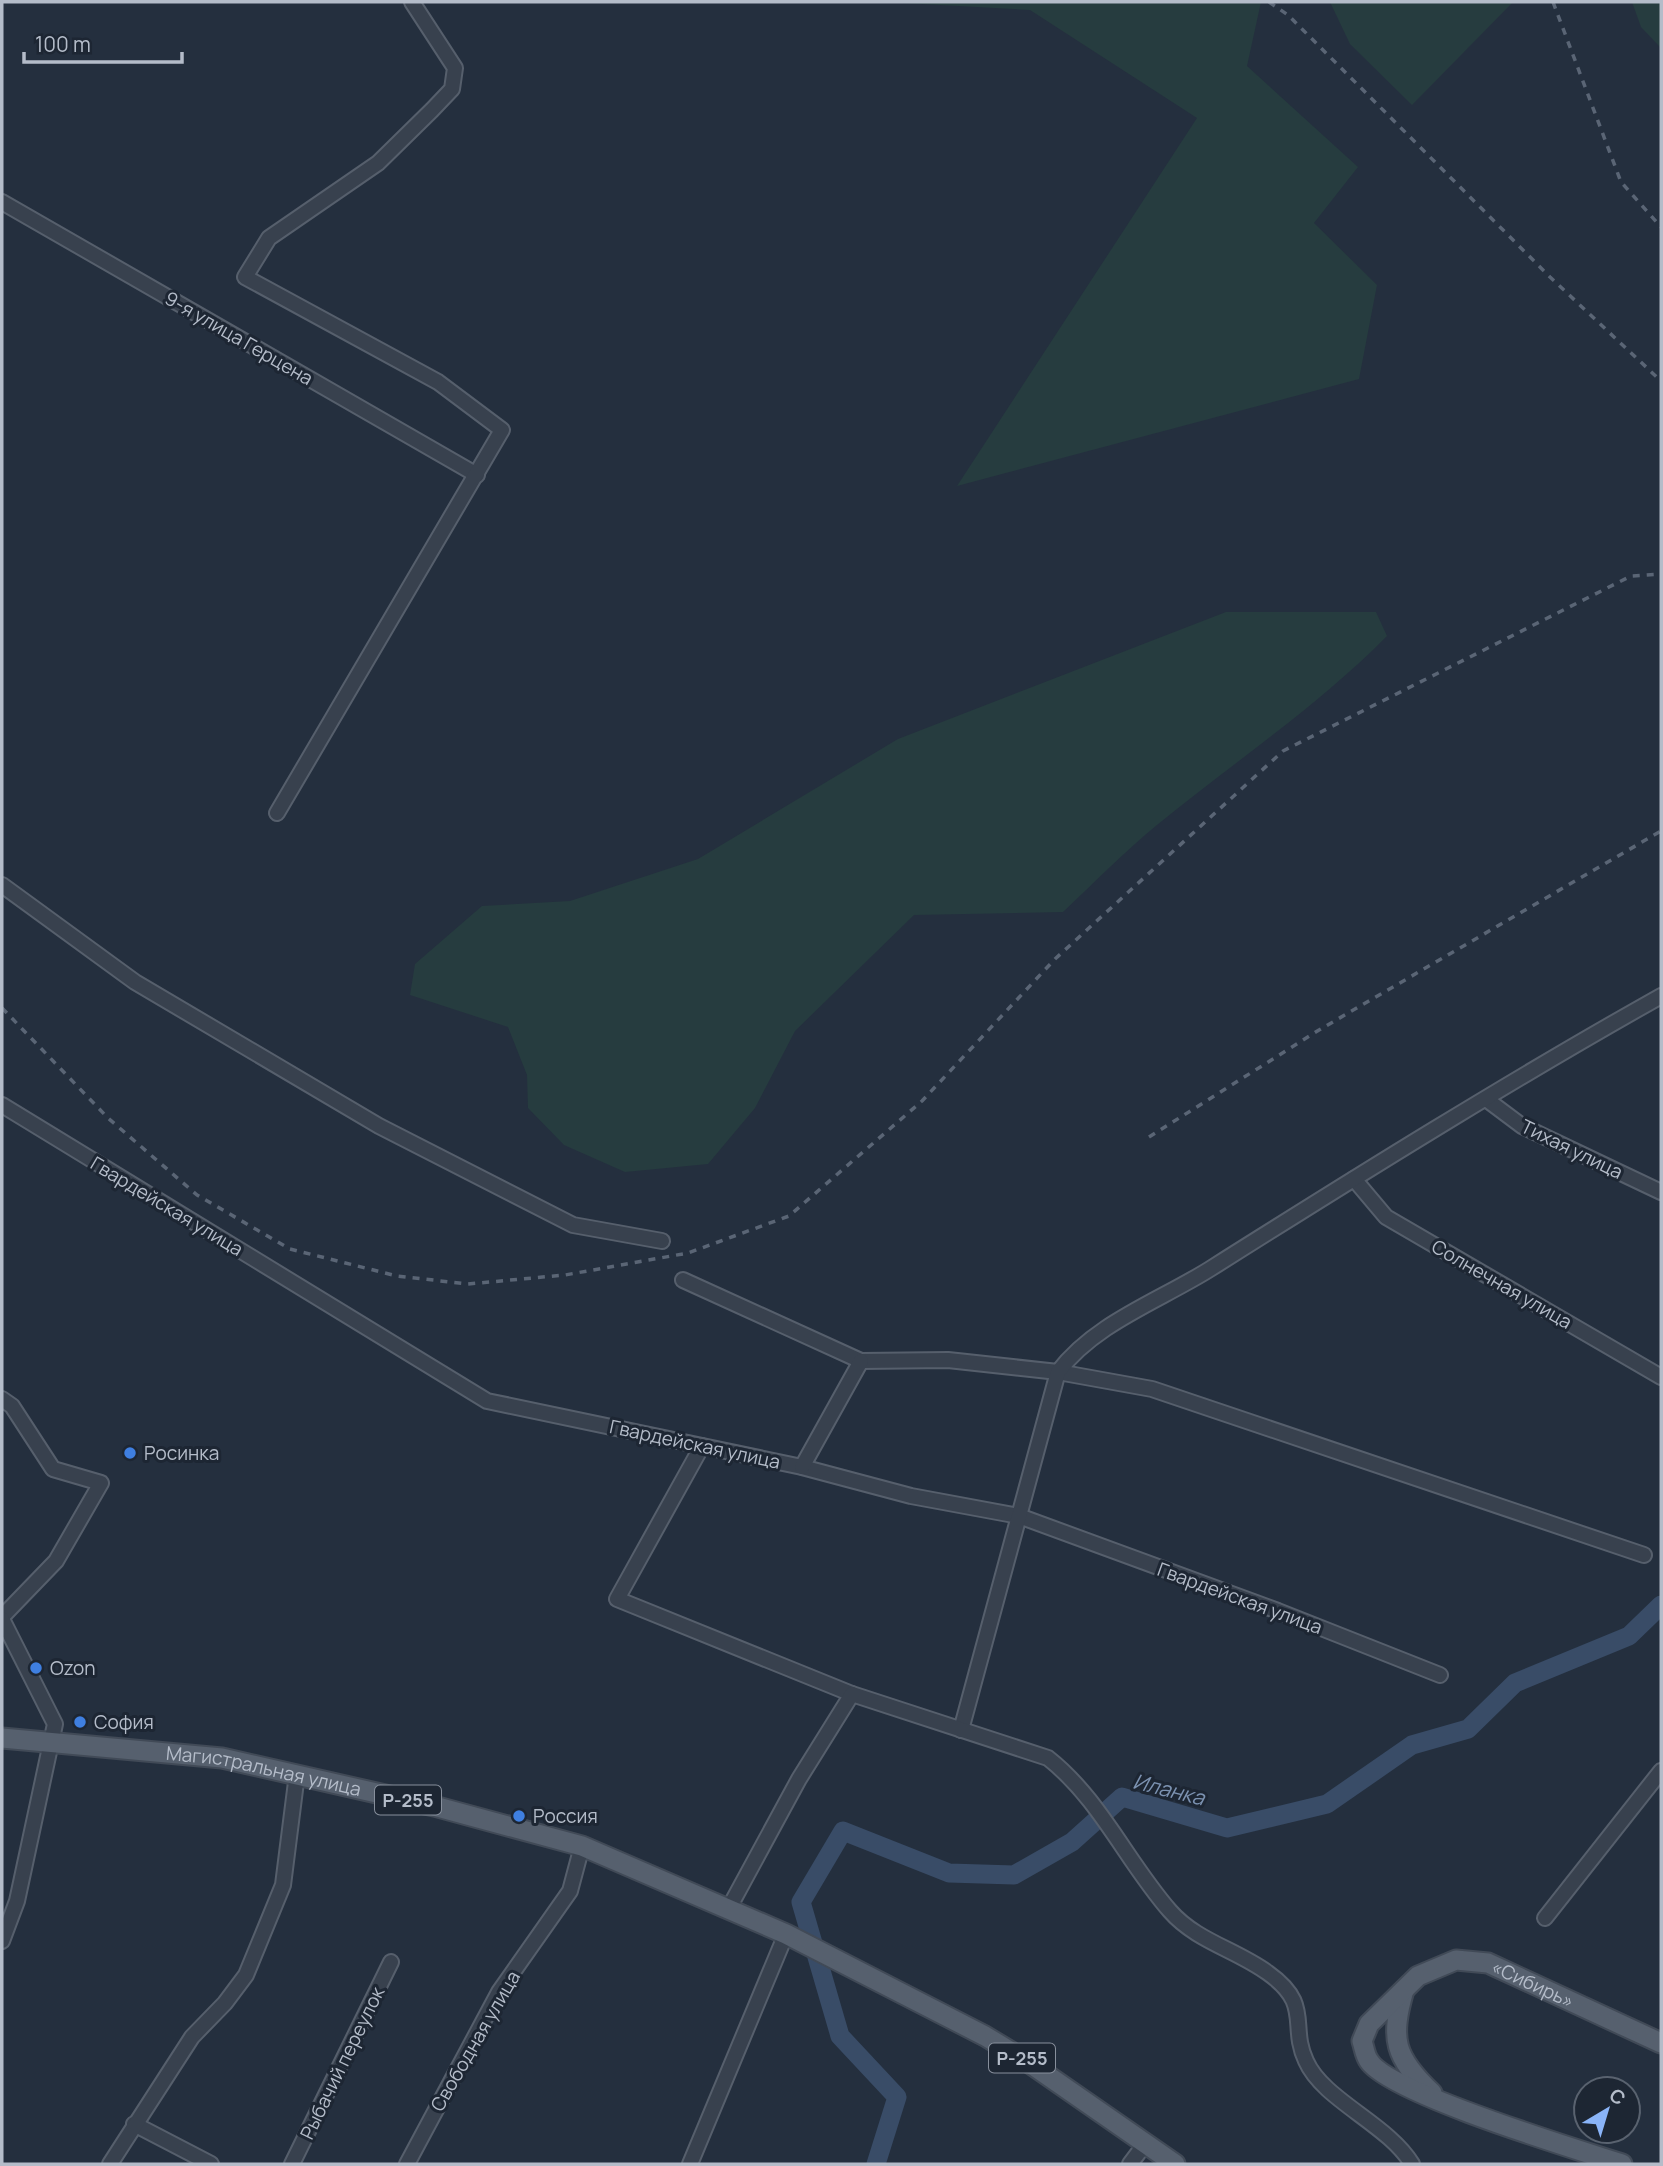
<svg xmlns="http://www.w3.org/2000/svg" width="1663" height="2166" font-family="Manrope,sans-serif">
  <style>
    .green { fill: #263c3f }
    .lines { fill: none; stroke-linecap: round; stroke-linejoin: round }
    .river { stroke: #394c67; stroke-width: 19 }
    .minor-casing { stroke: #565f6c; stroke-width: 18 }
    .major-casing { stroke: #414a57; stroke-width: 23 }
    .minor { stroke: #38414e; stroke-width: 14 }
    .major { stroke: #56606e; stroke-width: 19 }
    .rail { stroke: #5a6575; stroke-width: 3.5; stroke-dasharray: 7 7; stroke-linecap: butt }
    .shop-dot { fill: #3f7fe0; stroke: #1d2633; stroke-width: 2.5 }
    .labels { text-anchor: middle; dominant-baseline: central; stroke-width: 6; stroke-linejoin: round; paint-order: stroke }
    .shield { fill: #1d2633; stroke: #878f9c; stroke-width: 2 }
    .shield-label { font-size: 18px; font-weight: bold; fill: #b4bcc9 }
    .street-label { font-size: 19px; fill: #b4bcc9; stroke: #1d2633 }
    .poi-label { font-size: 19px; fill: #b4bcc9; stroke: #1d2633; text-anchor: start }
    .water-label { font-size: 21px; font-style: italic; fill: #7c92b1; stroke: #1d2633 }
  </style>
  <rect width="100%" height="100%" fill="#242f3e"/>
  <!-- green -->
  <g class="green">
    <polygon points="885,2 1261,2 1247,66 1358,167 1314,223 1377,285 1359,379 957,486 1197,118 1030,10"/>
    <polygon points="1330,2 1513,2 1412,105 1350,44"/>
    <polygon points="1632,2 1661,2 1661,48 1641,27"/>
    <path d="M1226 612H1376L1387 636C1317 707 1234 762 1157 825 1124 852 1094 883 1063 912L914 915 795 1031 755 1108 708 1164 625 1172 564 1145 528 1108 527 1075 508 1027 410 995 415 964 482 906 570 901 698 859 898 739Z"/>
  </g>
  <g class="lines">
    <!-- river -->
    <polyline class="river" points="876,2164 897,2097 840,2036 801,1902 843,1831 949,1873 1014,1875 1072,1842 1122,1797 1227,1828 1327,1804 1412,1745 1468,1729 1515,1683 1629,1636 1661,1605"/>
    <defs>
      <g id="minor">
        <polyline points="2,202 477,475"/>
        <polyline points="277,813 502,430 438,382 245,277 269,238 378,163 432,110 452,89 455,68 412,2"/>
        <polyline points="2,885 135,982 379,1126 573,1225 662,1241"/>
        <polyline points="1486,1099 1522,1126 1661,1192"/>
        <polyline points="2,1105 487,1401 802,1467 911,1496 1019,1516 1278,1611 1440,1675"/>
        <polyline points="1354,1179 1386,1217 1661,1377"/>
        <polyline points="683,1280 861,1361 948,1360 1058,1372 1152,1389 1644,1555"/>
        <polyline points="2,1399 12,1406 53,1469 101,1483 56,1561 2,1617"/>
        <polyline points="702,1446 617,1599 852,1694"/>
        <polyline points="802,1467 861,1361"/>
        <polyline points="2,1619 55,1724 17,1901 2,1941"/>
        <path d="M961 1730 1058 1372C1095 1323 1159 1301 1210 1269 1359 1175 1508 1082 1661 996"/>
        <path d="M729 1908 799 1779 852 1694 1048 1758C1100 1799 1127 1862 1170 1911 1196 1941 1237 1950 1268 1973 1313 2005 1289 2025 1306 2061 1323 2100 1388 2124 1412 2164"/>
        <polyline points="1545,1918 1661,1771"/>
        <polyline points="134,2124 211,2164"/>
        <polyline points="110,2164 192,2037 225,2003 246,1975 283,1885 297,1774"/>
        <polyline points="292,2164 391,1962"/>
        <polyline points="407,2164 499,1992 570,1891 582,1846"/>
        <polyline points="690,2164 786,1934"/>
        <polyline points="1130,2164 1145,2144"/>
      </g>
      <g id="major">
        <path id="s1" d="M2 1738 222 1758 434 1806 582 1846 786 1934 985 2036 1031 2064 1175 2164"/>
        <path d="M1404 1990C1390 2039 1394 2057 1432 2093"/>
        <path id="s2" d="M1622 2164C1579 2150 1389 2093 1369 2061 1365 2056 1364 2047 1362 2041L1369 2024 1418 1976 1456 1960 1488 1963 1661 2043"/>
      </g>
    </defs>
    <!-- minor casing -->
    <use href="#minor" class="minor-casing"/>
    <!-- major casing -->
    <use href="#major" class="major-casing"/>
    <!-- minor -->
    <use href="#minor" class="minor"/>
    <!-- major -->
    <use href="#major" class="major"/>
    <!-- rail -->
    <g class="rail">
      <polyline points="1269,2 1288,15 1550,277 1661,381"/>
      <polyline points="1553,2 1621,182 1661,227"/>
      <polyline points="2,1008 108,1118 197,1195 290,1249 397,1276 468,1284 565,1275 688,1253 789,1216 922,1101 1055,959 1283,751 1631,576 1661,574"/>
      <polyline points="1149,1137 1319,1030 1661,831"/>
    </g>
  </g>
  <!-- markers -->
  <g class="shop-dot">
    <circle cx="130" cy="1453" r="7"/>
    <circle cx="36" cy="1668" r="7"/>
    <circle cx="80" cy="1722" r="7"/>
    <circle cx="519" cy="1816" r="7"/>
  </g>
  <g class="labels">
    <!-- shield labels -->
    <g class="shield">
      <rect x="375" y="1785.5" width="66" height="29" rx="5"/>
      <rect x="989" y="2043.5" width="66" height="29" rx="5"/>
    </g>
    <g class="shield-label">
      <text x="408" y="1800">Р-255</text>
      <text x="1022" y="2058">Р-255</text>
    </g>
    <!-- street labels -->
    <g class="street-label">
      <text transform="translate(239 338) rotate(30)">9-я улица Герцена</text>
      <text transform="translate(1572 1149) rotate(26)">Тихая улица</text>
      <text transform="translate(167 1206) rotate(31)">Гвардейская улица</text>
      <text transform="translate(1502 1284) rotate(30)">Солнечная улица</text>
      <text transform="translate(695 1444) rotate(12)">Гвардейская улица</text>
      <text transform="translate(1240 1598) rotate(20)">Гвардейская улица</text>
      <text stroke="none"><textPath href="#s1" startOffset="264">Магистральная улица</textPath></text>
      <text stroke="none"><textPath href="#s2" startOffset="506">«Сибирь»</textPath></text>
      <text transform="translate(475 2041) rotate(-60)">Свободная улица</text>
      <text transform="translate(342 2063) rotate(-64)">Рыбачий переулок</text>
    </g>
    <!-- poi labels -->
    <g class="poi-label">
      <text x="144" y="1453">Росинка</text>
      <text x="50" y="1668">Ozon</text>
      <text x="94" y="1722">София</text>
      <text x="533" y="1816">Россия</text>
    </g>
    <!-- water labels -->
    <g class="water-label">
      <text transform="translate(1169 1789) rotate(14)">Иланка</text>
    </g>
  </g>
  <!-- border -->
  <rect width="1663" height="2166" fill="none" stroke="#b4bcc9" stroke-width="7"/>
  <!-- north arrow -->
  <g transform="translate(1607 2110) rotate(38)"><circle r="33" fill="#1d2633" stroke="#59626f" stroke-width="2"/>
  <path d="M0-5L12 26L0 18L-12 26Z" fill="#8ab4f8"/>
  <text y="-10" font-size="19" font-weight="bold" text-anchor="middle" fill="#b4bcc9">С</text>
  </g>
  <!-- scale -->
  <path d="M24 52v10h158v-10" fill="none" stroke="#b4bcc9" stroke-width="3.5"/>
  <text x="35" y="52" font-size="21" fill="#b4bcc9" stroke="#1d2633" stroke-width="5" paint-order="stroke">100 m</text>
</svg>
